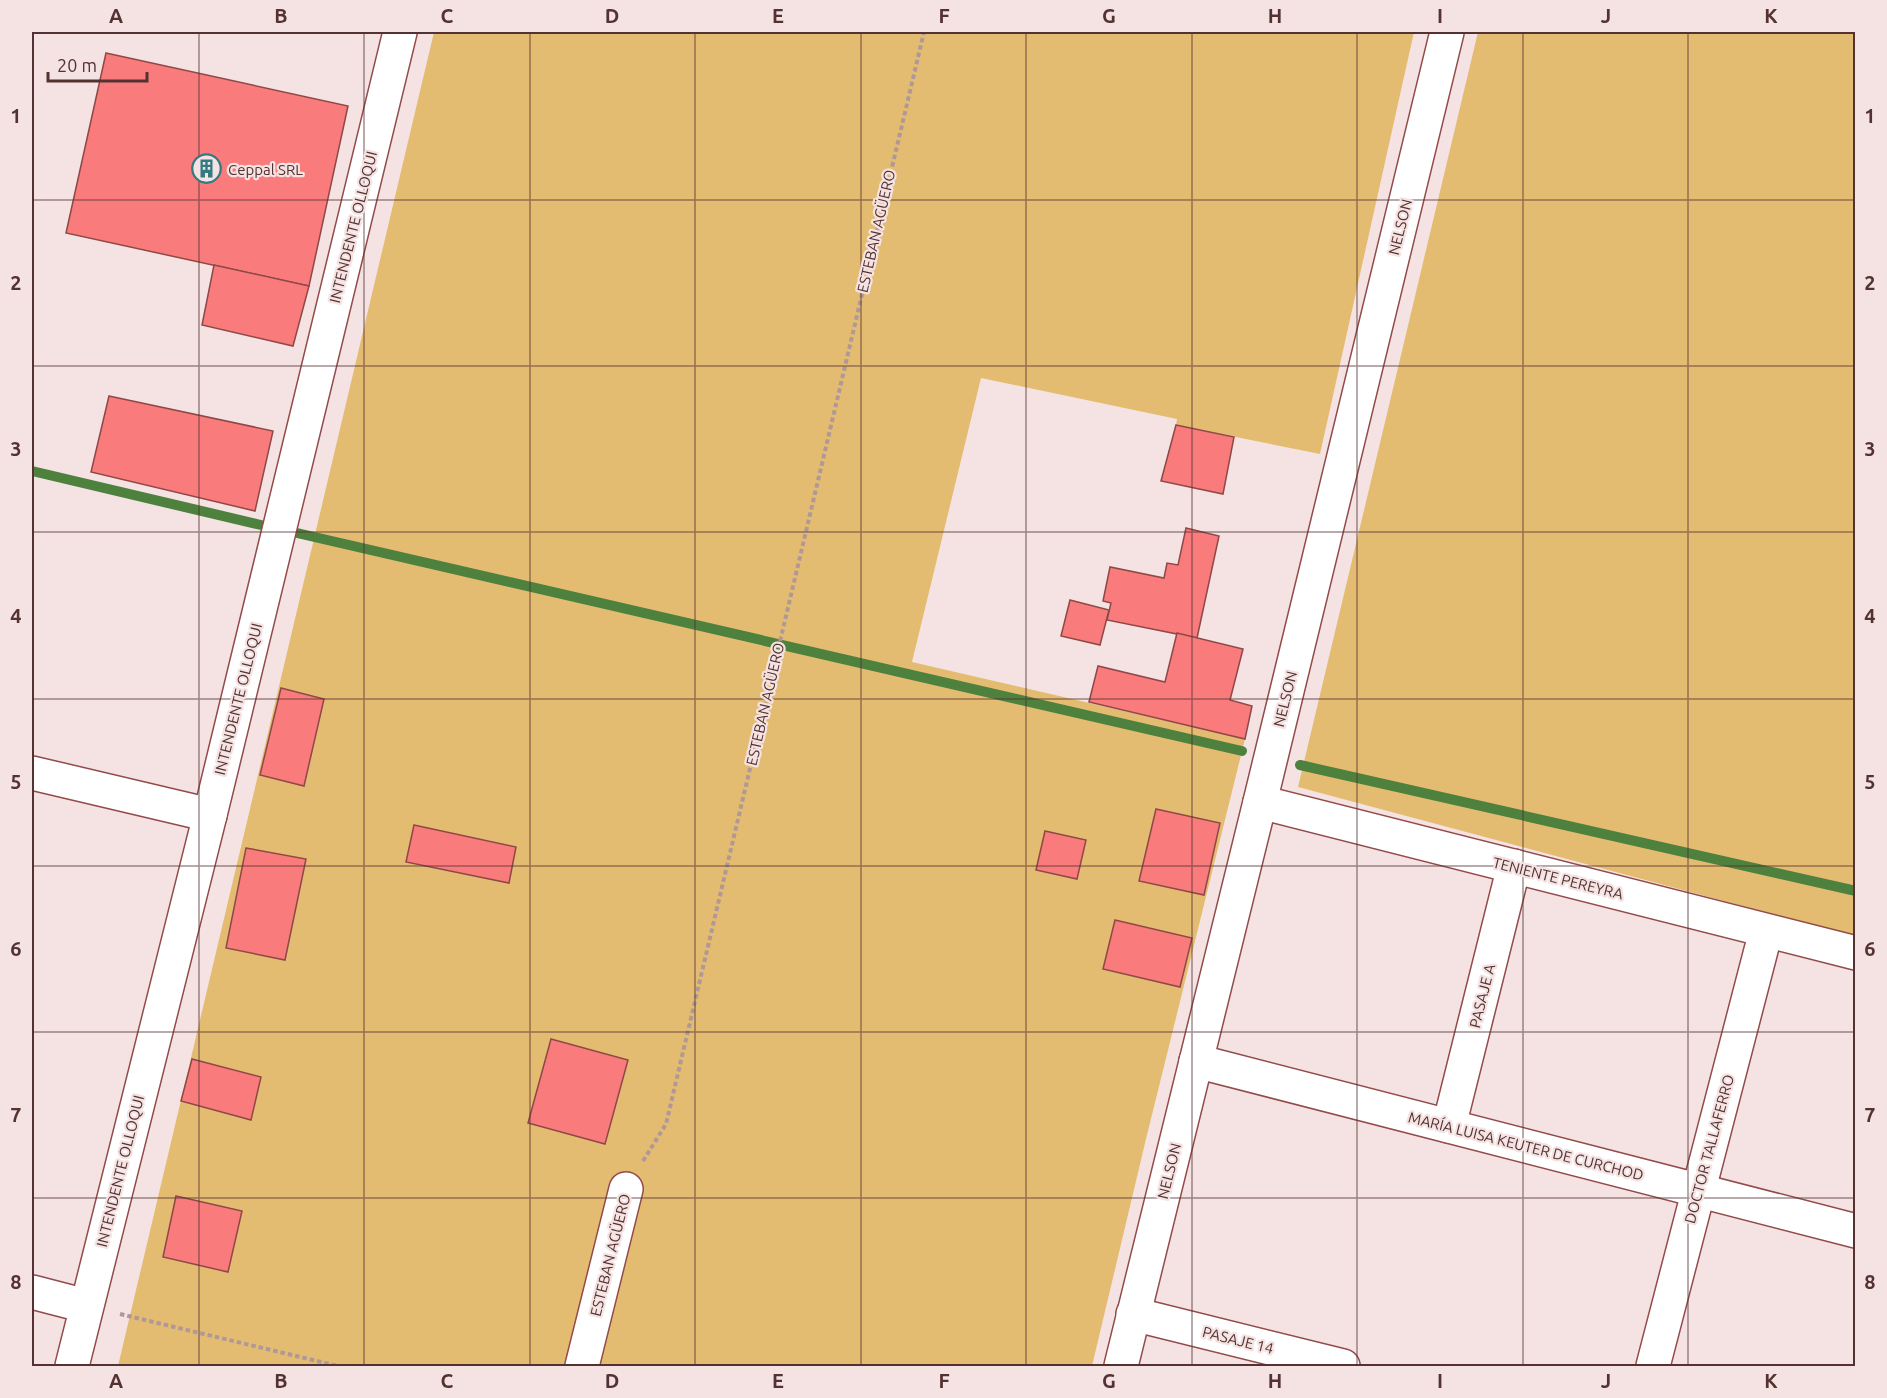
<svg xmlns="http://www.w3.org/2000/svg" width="1887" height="1398" font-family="Ubuntu,sans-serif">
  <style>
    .green { fill: #e4bc71 }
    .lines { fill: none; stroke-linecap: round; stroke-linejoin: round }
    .stream { stroke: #4e803e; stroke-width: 10 }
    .building { fill: #fa7b7b; stroke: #8f4848; stroke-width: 1.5 }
    .minor-casing { stroke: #924b4a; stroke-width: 36 }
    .path { stroke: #b09897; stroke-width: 4; stroke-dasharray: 4.5 3; stroke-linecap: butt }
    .minor { stroke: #fff; stroke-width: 33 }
    .grid { fill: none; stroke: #533231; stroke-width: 1.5; stroke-opacity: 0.55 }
    .labels { text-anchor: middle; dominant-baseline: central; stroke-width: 4.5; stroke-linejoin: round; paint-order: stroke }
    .poi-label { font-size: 15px; fill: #533231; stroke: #f4e3e2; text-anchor: start }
    .street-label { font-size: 15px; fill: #533231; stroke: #f4e3e2 }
    .neatline { fill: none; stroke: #533231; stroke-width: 2 }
    .grid-label { font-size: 20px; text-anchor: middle; font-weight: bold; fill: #533231 }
  </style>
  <rect width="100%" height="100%" fill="#f4e3e2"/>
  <!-- green -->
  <g class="green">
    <polygon points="434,32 1414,32 1320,454 1176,425 1177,419 981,378 912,662 1245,739 1146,1139 1092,1366 118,1366"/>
    <polygon points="1478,32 1855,32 1855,936 1298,787"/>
  </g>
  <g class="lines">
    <!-- stream -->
    <g class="stream">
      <polyline points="32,471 261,525"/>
      <polyline points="297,533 1242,751"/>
      <polyline points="1300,765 1856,891"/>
    </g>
  </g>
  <!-- building -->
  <g class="building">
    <polygon points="106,53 348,106 309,286 66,233"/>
    <polygon points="214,265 309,286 293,346 202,325"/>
    <polygon points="109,396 273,431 255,511 91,472"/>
    <polygon points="1176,425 1234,437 1223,494 1161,481"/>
    <polygon points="1186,528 1219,536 1197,638 1107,620 1111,603 1103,601 1110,567 1164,578 1167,563 1178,565"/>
    <polygon points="1070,600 1109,610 1100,645 1061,636"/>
    <polygon points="1177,633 1243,649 1230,700 1252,706 1245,739 1089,702 1098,666 1165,682"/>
    <polygon points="281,688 324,699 304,786 260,775"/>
    <polygon points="1156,809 1220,823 1204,895 1139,881"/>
    <polygon points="414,825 516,847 509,883 406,862"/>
    <polygon points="1045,831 1086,840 1077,879 1036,870"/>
    <polygon points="246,848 306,859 285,960 226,948"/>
    <polygon points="1115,920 1192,938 1180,987 1103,969"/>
    <polygon points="551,1039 628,1060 605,1144 528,1123"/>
    <polygon points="192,1059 261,1077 251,1120 181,1101"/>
    <polygon points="176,1196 242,1211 228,1272 163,1257"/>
  </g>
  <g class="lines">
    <defs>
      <g id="minor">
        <polyline points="32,773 210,815"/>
        <polyline points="1260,802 1856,953"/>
        <polyline points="1196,1061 1856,1231"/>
        <polyline points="1449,1126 1514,866"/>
        <polyline points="32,1292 86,1306"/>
        <polyline points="1133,1314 1343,1366"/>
        <polyline points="72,1366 210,815 400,32"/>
        <polyline points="582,1366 626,1189"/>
        <polyline points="1121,1366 1260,802 1447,32"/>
        <polyline points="1653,1366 1766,931"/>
      </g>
    </defs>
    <!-- minor casing -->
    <use href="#minor" class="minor-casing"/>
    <!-- path -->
    <g class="path">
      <polyline points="643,1161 666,1124 924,32"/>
      <polyline points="120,1314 338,1366"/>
    </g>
    <!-- minor -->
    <use href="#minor" class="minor"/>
  </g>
  <!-- grid -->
  <path class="grid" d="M199 32V1366M364 32V1366M530 32V1366M695 32V1366M861 32V1366M1026 32V1366M1192 32V1366M1357 32V1366M1523 32V1366M1688 32V1366M32 200H1856M32 366H1856M32 532H1856M32 699H1856M32 866H1856M32 1032H1856M32 1198H1856"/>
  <!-- icons -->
  <defs>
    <symbol id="building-ring" viewBox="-11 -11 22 22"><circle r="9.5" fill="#f4e3e2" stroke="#327b81" stroke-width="1.5"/><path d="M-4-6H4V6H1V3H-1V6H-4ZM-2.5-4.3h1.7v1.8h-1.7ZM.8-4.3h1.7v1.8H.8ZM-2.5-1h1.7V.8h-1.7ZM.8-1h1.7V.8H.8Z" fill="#327b81"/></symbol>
  </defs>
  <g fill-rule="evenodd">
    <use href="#building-ring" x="190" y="152" width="33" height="33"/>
  </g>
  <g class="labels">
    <!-- poi labels -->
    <g class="poi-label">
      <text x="228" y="169">Ceppal SRL</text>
    </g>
    <!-- street labels -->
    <g class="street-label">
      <text transform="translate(353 227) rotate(-76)">INTENDENTE OLLOQUI</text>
      <text transform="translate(1400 227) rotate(-76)">NELSON</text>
      <text transform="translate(876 231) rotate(-77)">ESTEBAN AGÜERO</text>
      <text transform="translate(238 699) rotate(-76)">INTENDENTE OLLOQUI</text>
      <text transform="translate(1285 699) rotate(-76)">NELSON</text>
      <text transform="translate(765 704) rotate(-77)">ESTEBAN AGÜERO</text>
      <text transform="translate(1558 878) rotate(14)">TENIENTE PEREYRA</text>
      <text transform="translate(1482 996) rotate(-76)">PASAJE A</text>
      <text transform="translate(1526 1146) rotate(14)">MARÍA LUISA KEUTER DE CURCHOD</text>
      <text transform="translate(1709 1149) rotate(-75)">DOCTOR TALLAFERRO</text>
      <text transform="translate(120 1171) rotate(-76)">INTENDENTE OLLOQUI</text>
      <text transform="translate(1169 1171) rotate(-76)">NELSON</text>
      <text transform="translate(610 1255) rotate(-76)">ESTEBAN AGÜERO</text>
      <text transform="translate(1238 1340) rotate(14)">PASAJE 14</text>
    </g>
  </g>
  <!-- border -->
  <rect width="1887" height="1398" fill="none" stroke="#f4e3e2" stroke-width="66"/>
  <!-- scale -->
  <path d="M48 72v9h99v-9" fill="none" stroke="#533231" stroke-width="3"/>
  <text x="57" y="72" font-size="18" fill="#533231" stroke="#f4e3e2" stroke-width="4.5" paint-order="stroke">20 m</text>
  <rect x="33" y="33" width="1821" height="1332" class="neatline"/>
  <g class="grid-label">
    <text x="116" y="23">A</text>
    <text x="281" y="23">B</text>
    <text x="447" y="23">C</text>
    <text x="612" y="23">D</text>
    <text x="778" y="23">E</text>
    <text x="944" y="23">F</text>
    <text x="1109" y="23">G</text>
    <text x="1275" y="23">H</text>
    <text x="1440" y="23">I</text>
    <text x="1606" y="23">J</text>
    <text x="1771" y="23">K</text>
    <text x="16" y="123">1</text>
    <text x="1870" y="123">1</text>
    <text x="16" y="290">2</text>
    <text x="1870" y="290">2</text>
    <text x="16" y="456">3</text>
    <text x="1870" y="456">3</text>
    <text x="16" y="623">4</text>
    <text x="1870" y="623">4</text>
    <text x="16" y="789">5</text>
    <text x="1870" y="789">5</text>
    <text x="16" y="956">6</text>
    <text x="1870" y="956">6</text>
    <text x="16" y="1122">7</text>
    <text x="1870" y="1122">7</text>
    <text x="16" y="1289">8</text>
    <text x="1870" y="1289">8</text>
    <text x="116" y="1388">A</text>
    <text x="281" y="1388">B</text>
    <text x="447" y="1388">C</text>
    <text x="612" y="1388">D</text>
    <text x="778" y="1388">E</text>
    <text x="944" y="1388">F</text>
    <text x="1109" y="1388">G</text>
    <text x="1275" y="1388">H</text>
    <text x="1440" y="1388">I</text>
    <text x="1606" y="1388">J</text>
    <text x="1771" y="1388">K</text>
  </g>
</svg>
